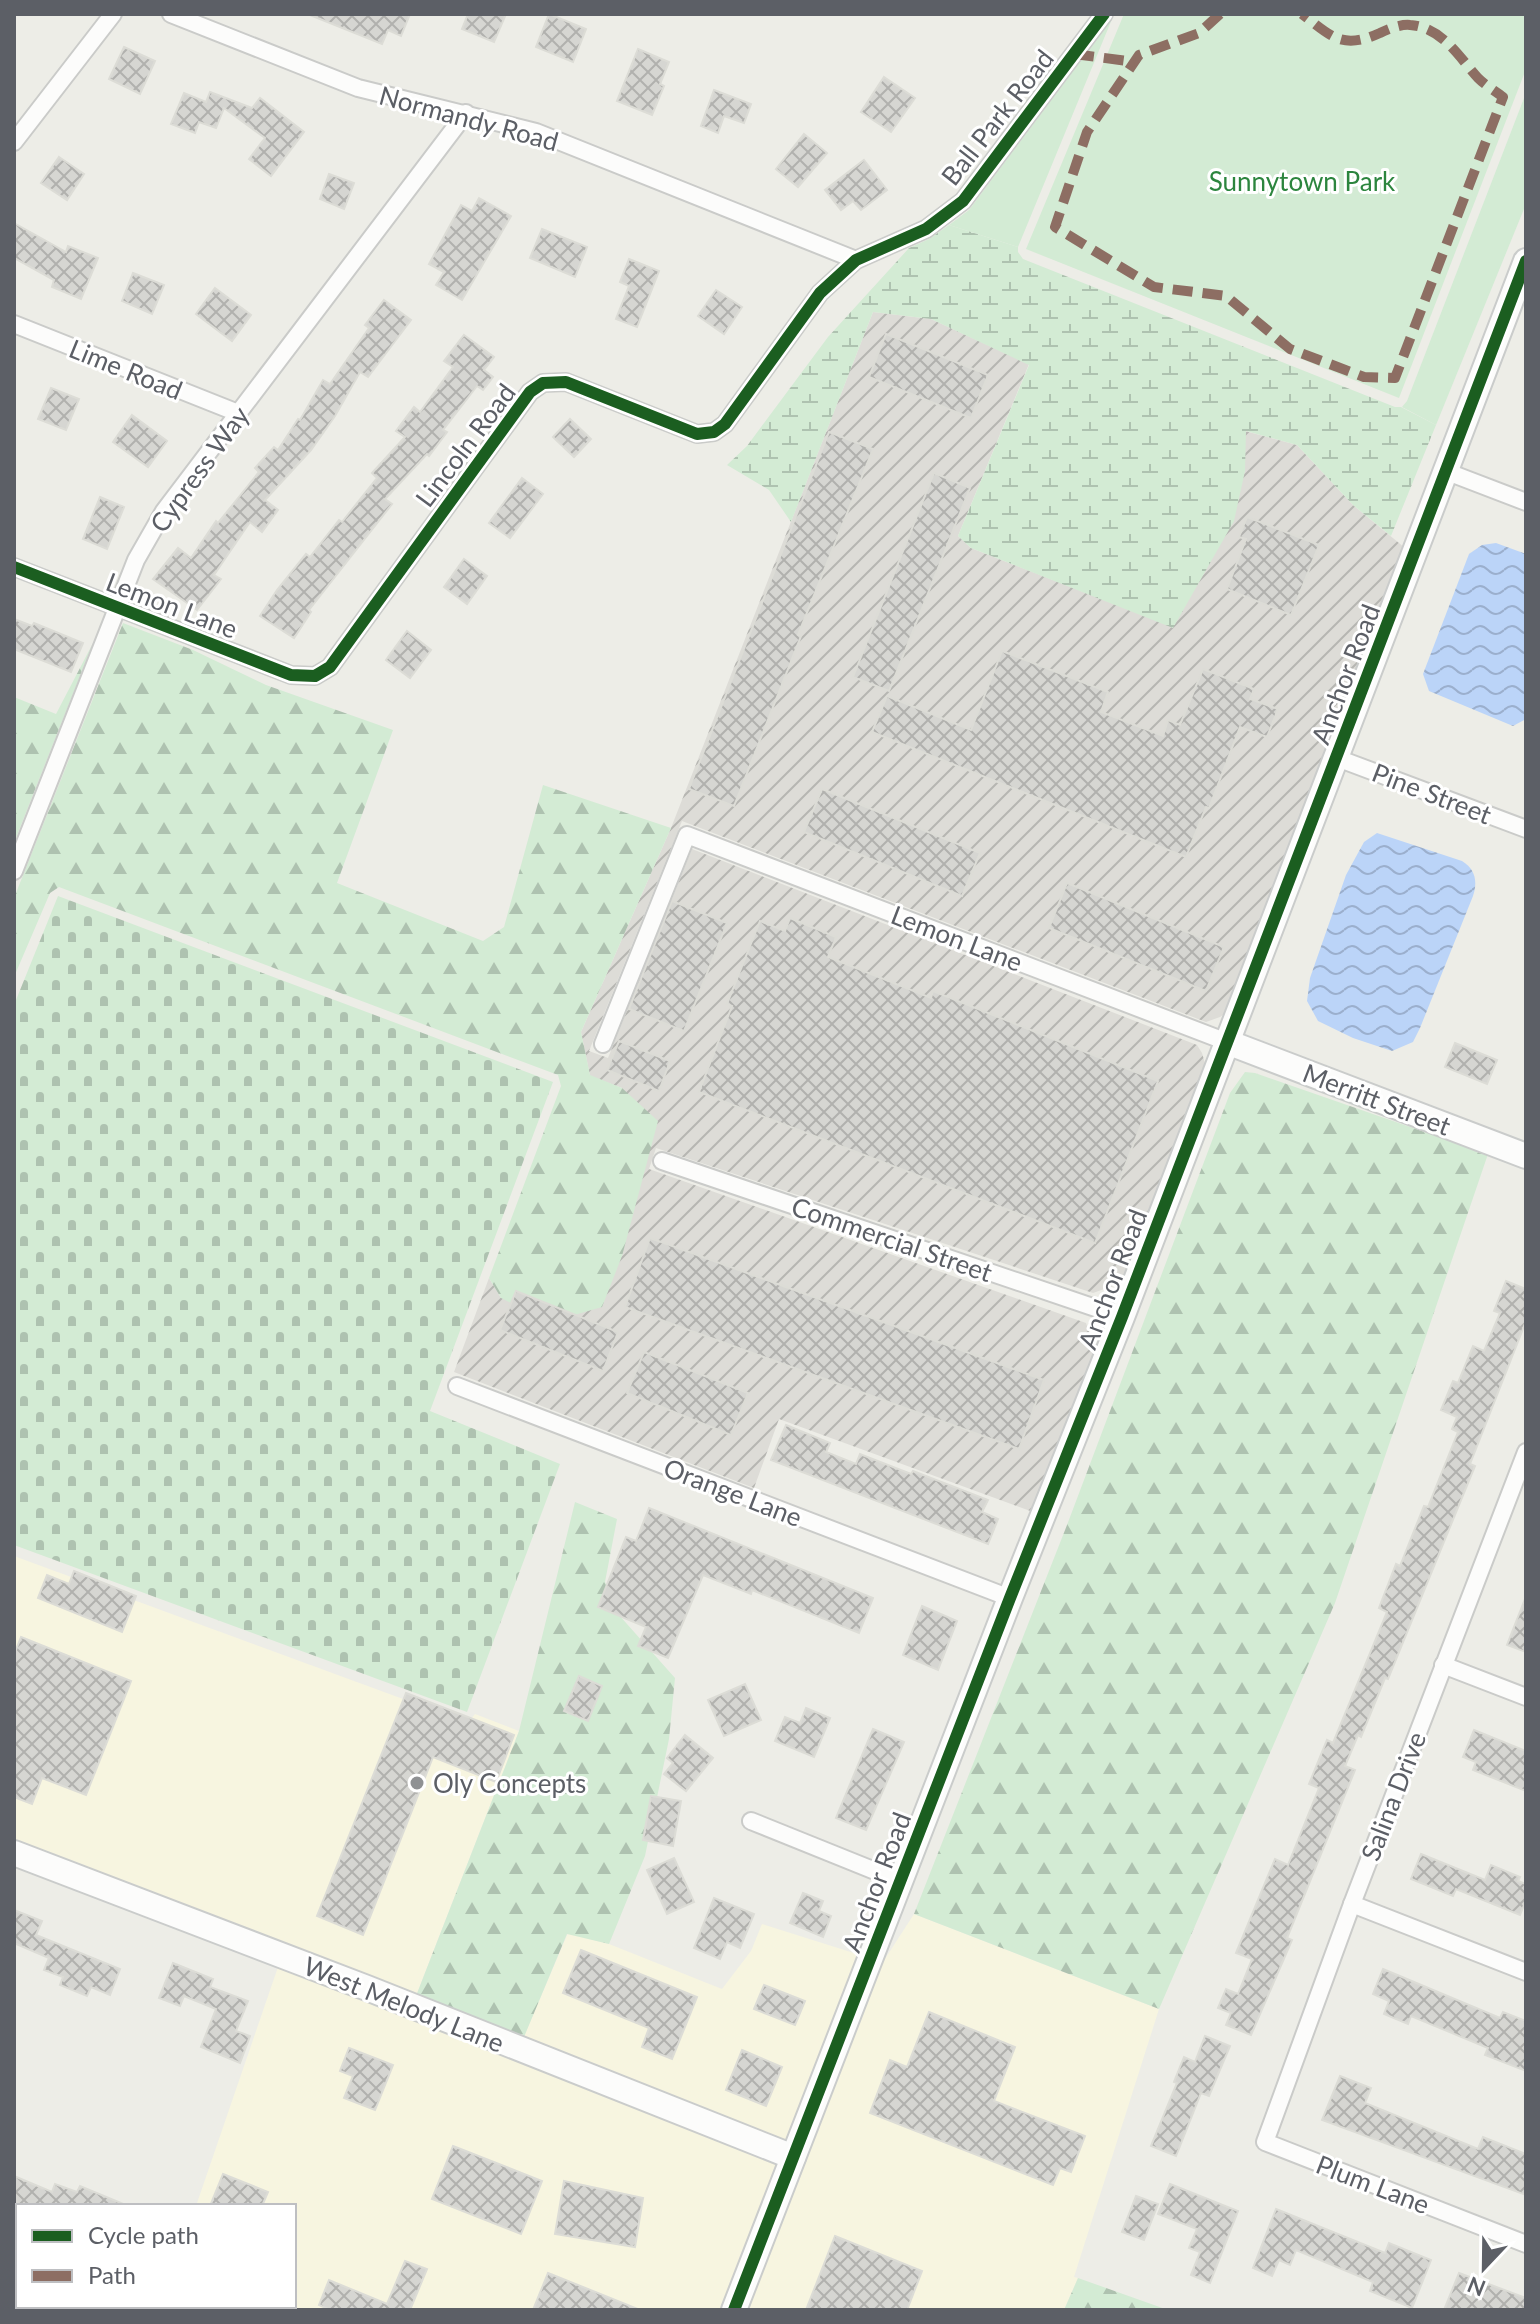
<svg xmlns="http://www.w3.org/2000/svg" width="1540" height="2324" font-family="Lato,sans-serif">
  <style>
    .commercial { fill: #f7f5e0 }
    .industrial { fill: url(#industrial-furrows) }
    .green { fill: #d3ebd4 }
    .forest { fill: url(#forest-firs) }
    .wetland { fill: url(#wetland-marsh) }
    .cemetery { fill: url(#cemetery-stones) }
    .water { fill: url(#water-waves) }
    .building { fill: url(#building-cross-hatch); stroke: #dcdcd6; stroke-width: 2 }
    .lines { fill: none; stroke-linecap: round; stroke-linejoin: round }
    .street-casing { stroke: #cacbc9; stroke-width: 20 }
    .secondary-casing { stroke: #cacccb; stroke-width: 28 }
    .street { stroke: #fcfcfb; stroke-width: 16 }
    .secondary { stroke: #fcfcfb; stroke-width: 24 }
    .quiet { stroke: #8d6e63; stroke-width: 10; stroke-dasharray: 20 10; stroke-linecap: butt }
    .cycleway-casing { stroke: #fff; stroke-width: 17 }
    .cycleway { stroke: #1b5e20; stroke-width: 12 }
    .poi-dot { fill: #8f9193; stroke: #fff; stroke-width: 3 }
    .labels { text-anchor: middle; dominant-baseline: central; stroke-width: 6; stroke-linejoin: round; paint-order: stroke }
    .street-label { font-size: 26px; fill: #5c5f66; stroke: #fff }
    .park-label { font-size: 26px; fill: #2c853e; stroke: #fff }
    .poi-label { font-size: 26px; fill: #5c5f66; stroke: #fff; text-anchor: start }
  </style>
  <defs>
    <pattern id="industrial-furrows" width="10" height="10" patternUnits="userSpaceOnUse" patternTransform="scale(2)"><rect width="10" height="10" fill="#dddcd7"/><path d="M-1 1l2-2M0 10L10 0M9 11l2-2" fill="none" stroke="#b6b6b2"/></pattern>
    <pattern id="forest-firs" width="22" height="20" patternUnits="userSpaceOnUse" patternTransform="scale(2)"><rect width="22" height="20" fill="#d3ebd4"/><path d="M5 1l3.5 6h-7zM16 11l3.5 6h-7z" fill="#aec2b0"/></pattern>
    <pattern id="wetland-marsh" width="20" height="14" patternUnits="userSpaceOnUse" patternTransform="scale(2)"><rect width="20" height="14" fill="#d3ebd4"/><path d="M1 5h8M5 5V1M11 12h8M15 12V8" fill="none" stroke="#aec2b0"/></pattern>
    <pattern id="cemetery-stones" width="16" height="16" patternUnits="userSpaceOnUse" patternTransform="scale(2)"><rect width="16" height="16" fill="#d3ebd4"/><path d="M2 7V4a2 2 0 0 1 4 0v3zM10 15v-3a2 2 0 0 1 4 0v3z" fill="#aec2b0"/></pattern>
    <pattern id="water-waves" width="16" height="10" patternUnits="userSpaceOnUse" patternTransform="scale(2)"><rect width="16" height="10" fill="#bbd4f8"/><path d="M0 5q4-4 8 0t8 0" fill="none" stroke="#9bafcd"/></pattern>
    <pattern id="building-cross-hatch" width="8" height="8" patternUnits="userSpaceOnUse" patternTransform="scale(2)"><rect width="8" height="8" fill="#d6d6d2"/><path d="M0 0l8 8M0 8l8-8" fill="none" stroke="#b1b1ae"/></pattern>
  </defs>
  <rect width="100%" height="100%" fill="#edede7"/>
  <!-- commercial -->
  <g class="commercial">
    <polygon points="14,1556 463,1721 471,1719 475,1714 519,1731 416,1996 14,1840"/>
    <polygon points="914,1914 1159,2009 1074,2277 1078,2278 1064,2310 745,2310 880,1962 883,1962"/>
    <polygon points="762,1924 860,1955 788,2143 481,2022 524,2036 568,1933 609,1944 722,1989 751,1951"/>
    <polygon points="278,1967 779,2164 723,2310 177,2310 167,2306 294,2306 294,2206 196,2206"/>
    <polygon points="14,2270 18,2271 18,2306 105,2306 115,2310 14,2310"/>
  </g>
  <!-- industrial -->
  <polygon class="industrial" points="873,312 931,319 1029,364 958,536 971,548 1173,627 1245,471 1245,431 1297,445 1353,505 1405,548 1234,1007 1220,1017 1206,1022 682,821 589,1051 608,1058 692,849 1197,1045 1202,1053 1207,1070 1124,1282 1093,1293 656,1148 649,1169 1086,1323 1098,1358 1033,1512 779,1419 754,1488 454,1372 489,1278 501,1298 622,1088 590,1076 581,1032 671,828"/>
  <!-- green -->
  <g class="green">
    <polygon points="1124,14 1526,14 1526,69 1399,398 1026,249"/>
    <polygon points="1112,19 1018,247 949,225 969,210"/>
    <polygon points="1526,93 1526,204 1436,425 1402,407 1407,401"/>
  </g>
  <!-- forest -->
  <g class="forest">
    <polygon points="123,623 193,650 266,685 393,730 337,883 483,941 504,927 543,785 671,828 581,1032 590,1075 622,1088 658,1121 622,1256 602,1307 550,1322 501,1298 489,1278 561,1086 558,1075 59,887 50,893 14,977 14,898"/>
    <polygon points="93,643 14,843 14,697 56,714"/>
    <polygon points="1245,1072 1255,1073 1488,1154 1335,1603 1159,2009 914,1914 1067,1525 1230,1093"/>
    <polygon points="575,1502 617,1519 605,1582 619,1615 675,1678 669,1739 645,1856 609,1944 567,1934 524,2037 416,1996 519,1731"/>
    <polygon points="1078,2278 1168,2310 1064,2310"/>
  </g>
  <!-- wetland -->
  <polygon class="wetland" points="949,225 1018,247 1018,252 1023,259 1395,407 1401,407 1436,425 1391,536 1353,505 1297,445 1246,431 1245,471 1234,521 1173,628 971,548 958,536 1029,365 931,319 873,312 791,522 769,490 727,465 747,446 828,337 909,248 929,239"/>
  <!-- cemetery -->
  <polygon class="cemetery" points="58,896 553,1082 430,1411 560,1464 467,1712 14,1545 14,1005"/>
  <!-- water -->
  <g class="water">
    <polygon points="1496,543 1526,554 1526,719 1513,726 1429,691 1423,674 1469,554 1482,545"/>
    <path d="M1377 833 1462 861C1475 869 1478 881 1473 896L1420 1028 1413 1042 1392 1051 1353 1038 1318 1021 1307 1001 1310 978 1346 875 1364 842Z"/>
  </g>
  <!-- building -->
  <g class="building">
    <polygon points="350,14 410,14 401,36 388,30 382,44 310,15"/>
    <polygon points="468,14 506,14 494,42 462,29"/>
    <polygon points="549,14 586,29 573,62 536,47"/>
    <polygon points="124,47 155,61 140,94 109,79"/>
    <polygon points="638,49 669,62 660,84 664,86 652,115 617,101"/>
    <polygon points="884,77 915,98 891,132 861,112"/>
    <polygon points="714,90 751,104 744,123 724,116 718,133 701,126"/>
    <polygon points="210,92 252,108 260,98 304,132 271,176 249,159 265,138 224,108 216,128 199,122 195,133 171,124 184,93 206,102"/>
    <polygon points="804,134 827,153 798,187 776,169"/>
    <polygon points="59,157 84,174 67,200 41,183"/>
    <polygon points="864,160 887,190 861,210 853,201 841,210 825,190"/>
    <polygon points="329,174 354,183 344,209 320,199"/>
    <polygon points="479,198 511,216 462,300 436,285 444,272 429,264 461,205 472,211"/>
    <polygon points="14,223 66,252 68,246 98,258 81,299 52,287 54,280 14,258"/>
    <polygon points="542,229 587,247 575,277 530,258"/>
    <polygon points="629,259 659,271 637,327 616,319 629,286 620,282"/>
    <polygon points="133,273 164,285 152,314 122,301"/>
    <polygon points="215,288 251,315 232,341 196,314"/>
    <polygon points="716,290 742,307 724,334 698,316"/>
    <polygon points="384,300 411,320 368,377 360,372 335,416 311,450 265,500 278,510 262,532 250,522 214,575 221,579 197,610 153,579 178,548 191,558 216,521 218,523 259,472 255,468 274,447 278,450 298,419 300,420 323,380 330,384 369,328 365,325"/>
    <polygon points="886,334 988,375 971,418 869,377"/>
    <polygon points="464,335 494,357 484,370 493,377 483,390 477,386 443,430 447,432 429,456 427,454 385,499 392,504 309,610 311,612 294,638 260,616 277,590 306,554 310,557 339,520 342,522 377,478 372,473 405,437 396,431 414,407 420,412 453,367 444,361"/>
    <polygon points="51,388 79,399 66,430 38,419"/>
    <polygon points="132,415 167,441 148,467 113,442"/>
    <polygon points="570,419 591,439 574,457 553,437"/>
    <polygon points="829,432 873,449 798,635 801,636 734,806 689,789"/>
    <polygon points="934,473 970,488 889,691 853,677"/>
    <polygon points="522,478 543,494 510,538 489,523"/>
    <polygon points="100,497 124,507 107,549 83,539"/>
    <polygon points="1247,517 1319,545 1291,615 1227,589 1246,539 1239,537"/>
    <polygon points="464,559 487,576 467,604 444,587"/>
    <polygon points="14,619 32,626 34,623 83,643 71,672 14,649"/>
    <polygon points="407,631 431,650 410,678 386,660"/>
    <polygon points="1002,651 1108,692 1101,712 1163,736 1168,720 1180,725 1203,669 1254,689 1250,699 1278,709 1267,737 1240,727 1209,808 1206,807 1186,857 872,732 887,696 971,730"/>
    <polygon points="822,789 980,853 962,896 804,832"/>
    <polygon points="1067,883 1224,947 1206,991 1049,928"/>
    <polygon points="672,901 727,923 684,1031 629,1009"/>
    <polygon points="790,918 836,937 828,957 931,998 933,991 1158,1081 1095,1243 699,1092 732,1006 727,1004 760,921 785,931"/>
    <polygon points="619,1041 670,1061 659,1091 607,1070"/>
    <polygon points="1455,1043 1497,1060 1487,1084 1445,1067"/>
    <polygon points="650,1238 1044,1380 1019,1449 625,1307"/>
    <polygon points="1506,1281 1526,1289 1526,1321 1470,1464 1475,1466 1461,1500 1388,1679 1385,1678 1361,1737 1358,1735 1345,1766 1355,1770 1287,1938 1292,1940 1251,2035 1226,2025 1231,2013 1218,2008 1226,1989 1238,1994 1252,1959 1236,1953 1275,1859 1288,1865 1319,1788 1309,1784 1327,1740 1333,1743 1387,1612 1379,1608 1396,1564 1400,1566 1424,1506 1428,1507 1458,1432 1452,1429 1457,1417 1441,1410 1453,1381 1458,1383 1473,1346 1484,1351 1500,1313 1494,1311"/>
    <polygon points="516,1291 618,1332 603,1371 500,1330"/>
    <polygon points="644,1352 748,1393 731,1435 627,1393"/>
    <polygon points="786,1425 830,1443 826,1452 856,1464 860,1454 911,1474 913,1471 988,1500 982,1512 998,1519 988,1544 771,1460"/>
    <polygon points="649,1508 873,1598 859,1633 752,1590 751,1594 703,1575 668,1658 638,1646 646,1627 598,1607 626,1537 636,1541"/>
    <polygon points="74,1571 136,1596 122,1632 38,1598 47,1575 69,1584"/>
    <polygon points="1525,1599 1526,1599 1526,1652 1507,1645"/>
    <polygon points="922,1606 957,1621 938,1670 903,1655"/>
    <polygon points="21,1637 131,1681 86,1795 42,1778 32,1804 14,1797 14,1655"/>
    <polygon points="579,1676 602,1686 588,1721 564,1711"/>
    <polygon points="745,1684 761,1720 724,1736 708,1700"/>
    <polygon points="406,1693 514,1735 496,1782 433,1757 363,1935 317,1916"/>
    <polygon points="806,1708 830,1718 814,1757 775,1741 785,1717 800,1723"/>
    <polygon points="873,1729 904,1742 866,1830 836,1818"/>
    <polygon points="1474,1730 1526,1751 1526,1791 1473,1770 1476,1762 1463,1757"/>
    <polygon points="685,1735 713,1758 686,1791 664,1774 673,1763 667,1758"/>
    <polygon points="651,1796 681,1801 673,1846 643,1840"/>
    <polygon points="1421,1854 1485,1880 1491,1865 1520,1877 1518,1881 1526,1884 1526,1900 1520,1915 1456,1889 1453,1896 1411,1879"/>
    <polygon points="674,1858 694,1902 667,1914 647,1870"/>
    <polygon points="803,1893 823,1901 819,1911 831,1916 823,1937 790,1923"/>
    <polygon points="714,1898 754,1914 740,1948 727,1942 720,1959 694,1948"/>
    <polygon points="14,1910 42,1921 36,1935 120,1969 110,1995 91,1987 87,1996 60,1985 63,1977 44,1970 49,1958 14,1943"/>
    <polygon points="581,1950 697,1997 672,2059 642,2047 649,2028 563,1993"/>
    <polygon points="173,1963 213,1979 210,1987 248,2001 236,2031 250,2036 240,2063 201,2047 216,2009 184,1996 180,2006 159,1998"/>
    <polygon points="1383,1969 1500,2018 1503,2012 1526,2021 1526,2071 1485,2055 1488,2048 1411,2016 1408,2024 1384,2014 1389,2001 1373,1994"/>
    <polygon points="764,1985 805,2001 795,2025 754,2009"/>
    <polygon points="929,2012 1015,2047 994,2101 1085,2136 1071,2172 1060,2168 1053,2185 870,2113 890,2060 907,2067"/>
    <polygon points="1205,2036 1230,2046 1209,2096 1201,2093 1176,2156 1151,2146 1177,2083 1174,2082 1184,2057 1195,2062"/>
    <polygon points="349,2048 393,2065 375,2110 344,2098 353,2076 340,2071"/>
    <polygon points="742,2050 782,2067 766,2106 726,2090"/>
    <polygon points="1340,2076 1371,2088 1365,2103 1478,2149 1483,2137 1526,2154 1526,2195 1322,2120"/>
    <polygon points="453,2146 542,2181 521,2234 432,2199"/>
    <polygon points="223,2174 268,2192 262,2206 210,2206"/>
    <polygon points="14,2176 52,2192 55,2184 77,2192 80,2186 128,2206 14,2206"/>
    <polygon points="564,2181 643,2198 635,2247 555,2234"/>
    <polygon points="1170,2184 1238,2211 1210,2283 1191,2275 1200,2252 1189,2248 1197,2229 1158,2214"/>
    <polygon points="1136,2196 1158,2204 1144,2240 1122,2232"/>
    <polygon points="1276,2209 1385,2253 1389,2243 1431,2260 1412,2308 1370,2291 1373,2282 1296,2250 1290,2265 1279,2260 1272,2276 1253,2268"/>
    <polygon points="835,2236 922,2271 907,2310 806,2310"/>
    <polygon points="405,2261 427,2269 410,2310 330,2310 319,2305 329,2280 387,2304"/>
    <polygon points="548,2273 638,2309 637,2310 533,2310"/>
    <polygon points="1459,2273 1526,2298 1526,2310 1444,2310"/>
  </g>
  <g class="lines">
    <defs>
      <g id="street">
        <polyline points="171,14 358,88 536,132 856,260"/>
        <polyline points="14,142 113,14"/>
        <polyline points="14,324 238,413"/>
        <polyline points="1445,471 1526,502"/>
        <polyline points="14,567 291,675 315,676 330,667 530,392 543,383 566,382 697,434 714,432 725,424 820,293 856,260 926,229 963,201 1104,14"/>
        <polyline points="1337,758 1526,829"/>
        <polyline points="14,871 136,560 164,511 466,113"/>
        <polyline points="603,1044 687,835 1227,1042"/>
        <polyline points="662,1161 1122,1317"/>
        <polyline points="457,1386 1010,1598"/>
        <polyline points="1526,1452 1352,1904 1265,2142 1526,2244"/>
        <polyline points="1443,1665 1526,1697"/>
        <polyline points="751,1821 900,1881"/>
        <polyline points="1352,1904 1526,1972"/>
        <polyline points="14,2257 18,2259"/>
        <polyline points="136,2306 146,2310"/>
      </g>
      <g id="secondary">
        <polyline points="1227,1042 1526,1156"/>
        <polyline points="14,1853 367,1988 793,2157"/>
        <polyline points="734,2310 1010,1598 1122,1317 1526,261"/>
      </g>
    </defs>
    <!-- street casing -->
    <use href="#street" class="street-casing"/>
    <!-- secondary casing -->
    <use href="#secondary" class="secondary-casing"/>
    <!-- street -->
    <use href="#street" class="street"/>
    <!-- secondary -->
    <use href="#secondary" class="secondary"/>
    <!-- quiet -->
    <g class="quiet">
      <path d="M1220 14 1199 33 1139 55 1087 132 1055 227 1154 287 1226 296 1290 349 1364 377 1395 378 1503 97C1495 91 1485 85 1478 78 1459 57 1442 27 1410 25 1401 24 1388 29 1380 33 1342 50 1332 37 1302 14"/>
      <polyline points="1074,54 1135,62"/>
    </g>
    <defs>
      <g id="cycleway">
        <polyline points="14,567 291,675 315,676 330,667 530,392 543,383 566,382 697,434 714,432 725,424 820,293 856,260 926,229 963,201 1104,14"/>
        <polyline points="734,2310 1010,1598 1122,1317 1526,261"/>
      </g>
    </defs>
    <!-- cycleway casing -->
    <use href="#cycleway" class="cycleway-casing"/>
    <!-- cycleway -->
    <use href="#cycleway" class="cycleway"/>
  </g>
  <!-- markers -->
  <circle class="poi-dot" cx="417" cy="1783" r="8"/>
  <g class="labels">
    <!-- street labels -->
    <g class="street-label">
      <text transform="translate(997 117) rotate(-52)">Ball Park Road</text>
      <text transform="translate(469 118) rotate(15)">Normandy Road</text>
      <text transform="translate(126 369) rotate(22)">Lime Road</text>
      <text transform="translate(465 445) rotate(-53)">Lincoln Road</text>
      <text transform="translate(199 469) rotate(-54)">Cypress Way</text>
      <text transform="translate(172 605) rotate(21)">Lemon Lane</text>
      <text transform="translate(1345 674) rotate(-69)">Anchor Road</text>
      <text transform="translate(1432 793) rotate(21)">Pine Street</text>
      <text transform="translate(957 938) rotate(21)">Lemon Lane</text>
      <text transform="translate(1377 1099) rotate(21)">Merritt Street</text>
      <text transform="translate(892 1239) rotate(19)">Commercial Street</text>
      <text transform="translate(1112 1279) rotate(-69)">Anchor Road</text>
      <text transform="translate(733 1492) rotate(21)">Orange Lane</text>
      <text transform="translate(1393 1796) rotate(-69)">Salina Drive</text>
      <text transform="translate(876 1882) rotate(-69)">Anchor Road</text>
      <text transform="translate(404 2004) rotate(22)">West Melody Lane</text>
      <text transform="translate(1373 2184) rotate(21)">Plum Lane</text>
    </g>
    <!-- park labels -->
    <g class="park-label">
      <text x="1302" y="181">Sunnytown Park</text>
    </g>
    <!-- poi labels -->
    <g class="poi-label">
      <text x="433" y="1783">Oly Concepts</text>
    </g>
  </g>
  <!-- border -->
  <rect width="1540" height="2324" fill="none" stroke="#5c5f66" stroke-width="32"/>
  <!-- legend -->
  <rect x="16" y="2204" width="280" height="104" fill="#ffffff" stroke="#bebfc2" stroke-width="2"/>
  <rect x="32" y="2230" width="40" height="12" fill="#1b5e20" stroke="#bebfc2" stroke-width="2"/>
  <text x="88" y="2244" font-size="24" fill="#5c5f66">Cycle path</text>
  <rect x="32" y="2270" width="40" height="12" fill="#8d6e63" stroke="#bebfc2" stroke-width="2"/>
  <text x="88" y="2284" font-size="24" fill="#5c5f66">Path</text>
  <!-- north arrow -->
  <g transform="translate(1484 2268) rotate(202)" stroke="#ffffff" stroke-width="6" paint-order="stroke">
  <path d="M0-6L14 30L0 20L-14 30Z" fill="#5c5f66"/>
  <text y="-12" font-size="22" font-weight="bold" text-anchor="middle" fill="#5c5f66">N</text>
  </g>
</svg>
